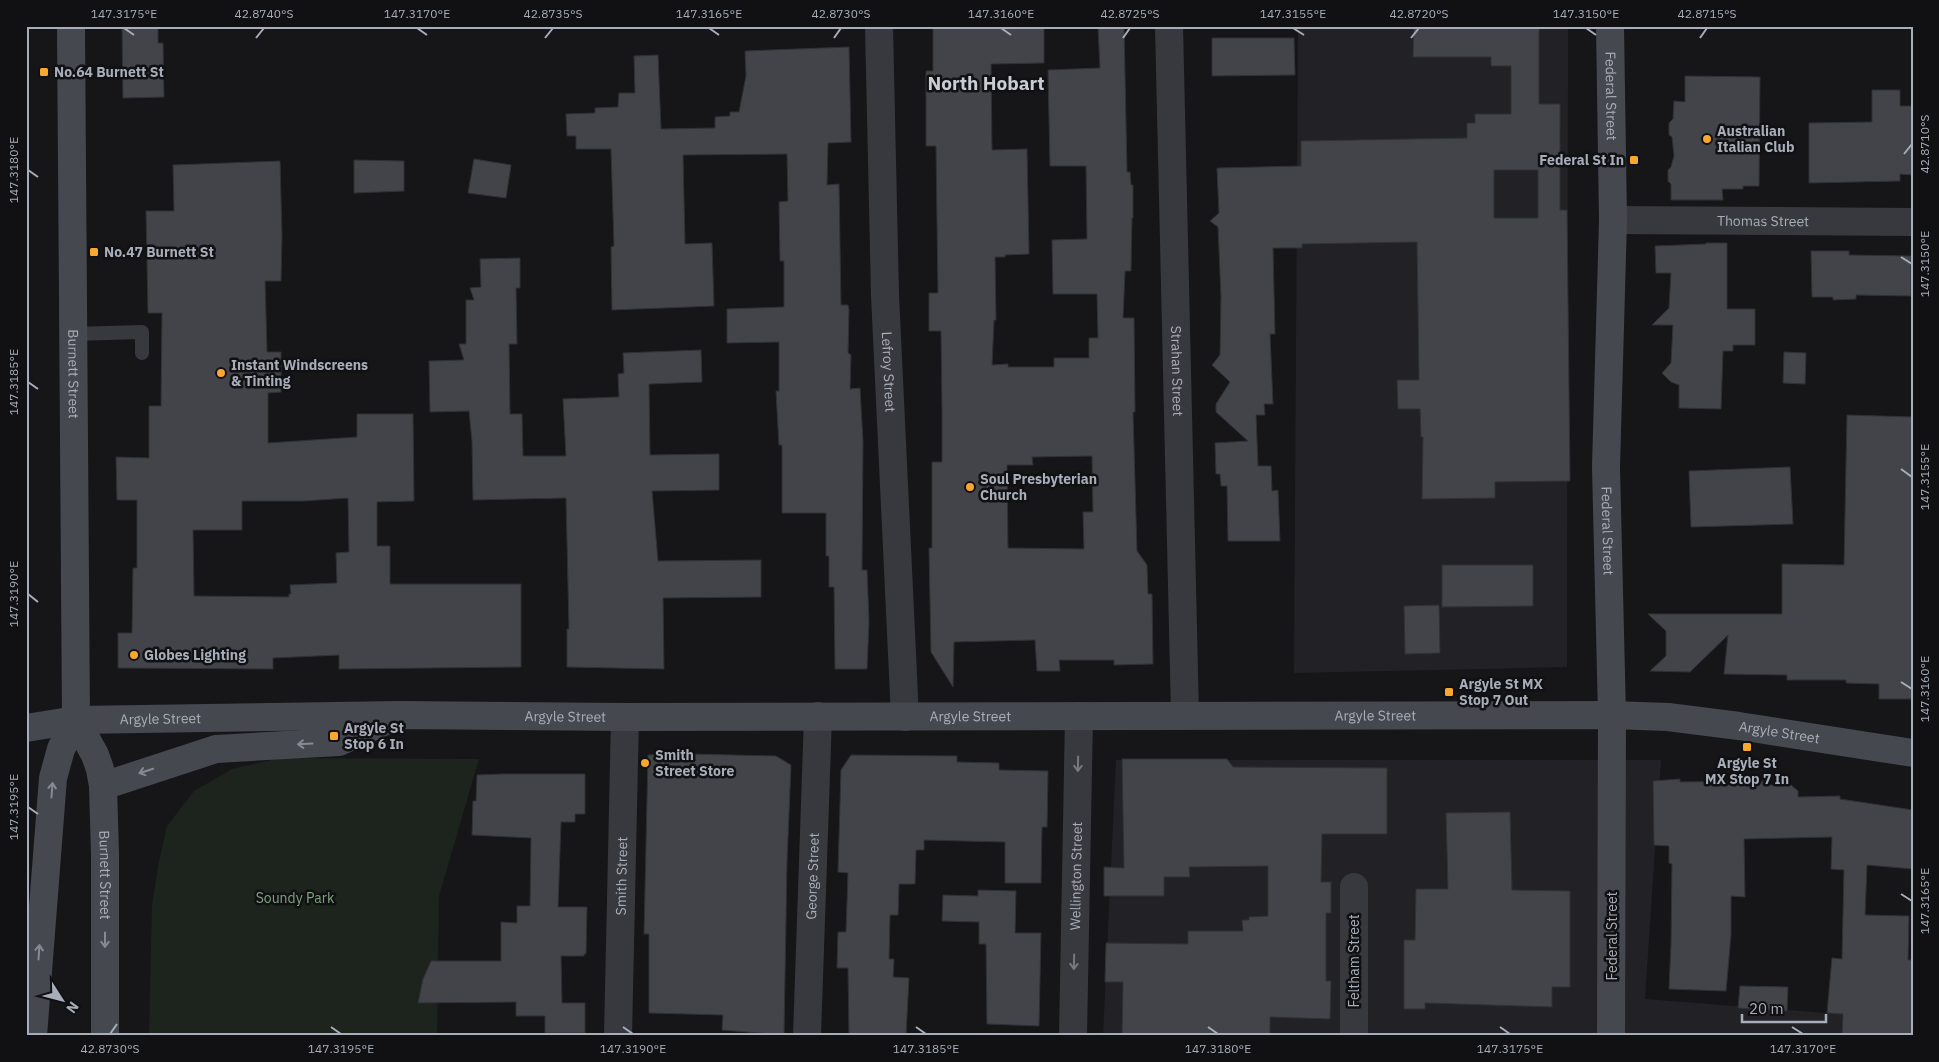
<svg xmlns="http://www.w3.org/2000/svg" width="1939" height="1062" font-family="'IBM Plex Sans',sans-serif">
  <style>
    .built { fill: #222226 }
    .green { fill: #1c241d }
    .building { fill: #424449; stroke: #303135; fill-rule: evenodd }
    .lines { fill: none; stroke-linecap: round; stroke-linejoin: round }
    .lane { stroke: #37393e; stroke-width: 14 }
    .street { stroke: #37393e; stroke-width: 28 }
    .secondary { stroke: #45484e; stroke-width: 28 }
    .oneway { stroke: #858a94 }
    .oneway2 { stroke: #757982 }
    .ticks { fill: none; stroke: #a8aeb9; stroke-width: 2 }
    .poi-dot { fill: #faa72d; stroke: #111114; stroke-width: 2 }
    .labels { text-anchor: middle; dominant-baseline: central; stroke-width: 5; stroke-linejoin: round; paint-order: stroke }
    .poi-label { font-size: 14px; font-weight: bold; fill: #a8aeb9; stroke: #111114; text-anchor: start }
    .street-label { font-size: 14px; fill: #a8aeb9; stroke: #111114 }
    .park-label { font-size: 14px; fill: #7ea57e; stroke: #111114 }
    .district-label { font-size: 19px; font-weight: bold; fill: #c9cdd5; stroke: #111114 }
    .neatline { fill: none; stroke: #a8aeb9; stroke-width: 2 }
    .ticks-label { font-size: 12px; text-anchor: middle; fill: #a8aeb9 }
  </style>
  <rect width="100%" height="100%" fill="#161619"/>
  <!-- built -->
  <g class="built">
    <polygon points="1298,26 1568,26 1567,667 1294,673"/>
    <polygon points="1116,760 1661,760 1645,999 1838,1014 1849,958 1913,1036 1103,1036"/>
  </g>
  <!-- green -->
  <polygon class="green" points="280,758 479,759 439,896 437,1036 149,1036 152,905 159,861 167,826 194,791 232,769"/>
  <!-- building -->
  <g class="building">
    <polygon points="122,26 158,26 158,43 163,43 164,97 123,98"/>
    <path d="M933 26H1044V63L991 64 992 150 1027 149 1029 254 1005 255V257H995L996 320H994L992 365 1008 364V367H1054V358H1089V338H1098L1097 294H1053L1052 240 1087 239 1086 166H1050L1048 70 1100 68 1098 26H1124L1127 172H1130L1131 185H1133V218H1132L1131 271H1125L1123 318H1134L1135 412H1133L1137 551 1147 565 1148 594H1152L1153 664 1114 665V660H1059L1060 671H1037L1035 640 954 642 953 687 931 652 929 548H932V462H942V407L941 331H929V293H938L936 146H926V71H933ZM1092 456 1093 512H1083L1084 549 1008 548 1007 465H1033L1032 457Z"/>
    <path d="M1414 26H1539V104H1560V210H1567L1570 481 1495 482V498L1422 499 1423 437H1421L1420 409H1398L1397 380H1419L1417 242 1302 244V248H1273L1275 334H1270L1273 404H1264L1265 415H1256L1258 466H1271L1272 491 1278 490 1280 541H1228L1227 486H1221L1220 474H1216L1215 443 1248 441 1216 412V404L1230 382 1212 365 1220 355 1221 297 1218 227 1210 221 1219 213 1217 168 1301 166V141L1467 138V123H1475V114H1511V66H1491V57H1413ZM1494 170H1538V218H1494Z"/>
    <polygon points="1212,38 1294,38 1295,75 1212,76"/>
    <polygon points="849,47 851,142 828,143 827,185 839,184 841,305 848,305 849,310 848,353 851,355 850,389 860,388 863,442 862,570 867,570 869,621 867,669 835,669 834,587 829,587 829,556 826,556 826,513 782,513 782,445 779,445 776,391 779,391 779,342 727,343 727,309 784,307 784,261 780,261 779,202 788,201 787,154 683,155 685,244 712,243 714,306 612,310 611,247 614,246 611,149 576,149 576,136 567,136 566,114 595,113 595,108 618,107 619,93 635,93 634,56 658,55 661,129 715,128 715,117 730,116 730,112 739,112 746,76 745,51"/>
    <polygon points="1685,76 1760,77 1759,186 1743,186 1743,189 1722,189 1723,200 1671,200 1671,184 1668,181 1668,170 1671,167 1674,156 1672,137 1669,135 1669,123 1673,119 1674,101 1685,102"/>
    <polygon points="1872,90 1900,90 1900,106 1913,106 1913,175 1900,174 1900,181 1809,183 1809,123 1872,122"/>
    <polygon points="474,159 511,165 506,198 468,193"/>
    <polygon points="354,160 404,161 404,191 354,193"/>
    <path d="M280 161 282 236 281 281H265L267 352H281V392L268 393V443L357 437V414H413L414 501 377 502V546H390V584H521V667L339 669V655L273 658V669L118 668V633H132L133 568H137V500H117L116 457 149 458V406H161L162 313H148L146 211H174L173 165ZM348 498 349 552 336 553 337 583 290 585 291 594H289V597L194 596 193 530H242V501H304Z"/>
    <polygon points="1706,243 1727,243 1727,309 1755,309 1755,345 1733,345 1733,351 1723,351 1721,409 1679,408 1679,385 1671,382 1662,373 1671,363 1673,325 1652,325 1669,308 1671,273 1656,273 1655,246 1706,244"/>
    <polygon points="1811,251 1849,251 1849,255 1911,256 1911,296 1856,295 1856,299 1833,300 1833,297 1812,297"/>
    <polygon points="520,258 520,288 516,288 517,344 509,344 510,414 522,414 523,456 566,456 563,399 619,397 618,374 624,373 623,353 701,350 702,382 649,384 650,455 719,454 719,490 652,491 658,561 761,560 761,597 663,598 664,669 567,667 567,629 569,629 566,498 473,500 472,441 469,411 430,412 429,361 464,360 459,344 466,344 466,300 474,300 470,288 481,287 480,259"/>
    <polygon points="1784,352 1806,353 1805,384 1783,383"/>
    <polygon points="1847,415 1913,417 1913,699 1879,699 1879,684 1846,683 1846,680 1787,680 1787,675 1724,674 1728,635 1690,672 1650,671 1666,656 1666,631 1648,614 1782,614 1782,564 1844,565"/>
    <polygon points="1790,467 1793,524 1691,527 1689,471"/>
    <polygon points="1442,565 1533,565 1533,606 1442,607"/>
    <polygon points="1439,605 1440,653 1405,654 1404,606"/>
    <polygon points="690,754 776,756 791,765 787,861 784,1035 722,1030 723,1015 649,1013 649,934 644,934 648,755"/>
    <polygon points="851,755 957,756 957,762 999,763 999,770 1048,771 1047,827 1042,827 1041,883 1005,883 1005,842 924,840 924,850 916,850 915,884 899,884 898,915 890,915 889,959 894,959 893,977 909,978 906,1036 849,1036 848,968 837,968 838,932 846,932 848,873 838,872 841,770"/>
    <polygon points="1122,759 1227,759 1233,767 1387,768 1387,834 1322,834 1321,882 1331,882 1331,913 1326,913 1326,981 1331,981 1330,1019 1270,1017 1270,1036 1122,1036 1123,982 1105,982 1106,943 1188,944 1188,931 1243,931 1242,920 1249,920 1249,917 1268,916 1268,866 1189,867 1190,877 1164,877 1164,896 1104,896 1104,867 1124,868"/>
    <polygon points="502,774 585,774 585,814 575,814 575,822 561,822 558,907 587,907 586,954 584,954 584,956 561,956 562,1003 585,1003 585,1033 545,1033 545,1016 516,1016 516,1002 418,1003 423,979 431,961 501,961 501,922 517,923 517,906 530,906 531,838 472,835 473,801 476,801 477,775"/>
    <polygon points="1680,779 1680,782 1763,781 1763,785 1791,785 1798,791 1798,797 1840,796 1840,799 1913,810 1913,869 1867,865 1865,915 1909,916 1908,960 1913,960 1913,1036 1842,1036 1843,1014 1827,1013 1832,958 1842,959 1844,870 1831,869 1832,837 1744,839 1745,897 1731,896 1731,935 1726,991 1669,989 1671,945 1672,864 1669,863 1669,846 1654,845 1653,781"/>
    <polygon points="1510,812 1512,890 1570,891 1570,987 1552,987 1552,1007 1425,1003 1425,1009 1404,1009 1404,940 1415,940 1416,889 1448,889 1446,813"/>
    <polygon points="978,890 1016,891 1015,933 1041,933 1039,1026 987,1024 986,944 979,944 979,922 942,921 943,895 978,896"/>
    <polygon points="1740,986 1788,987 1787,1011 1738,1008"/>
  </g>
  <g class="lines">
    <!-- lane -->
    <polyline class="lane" points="73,334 142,332 142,353"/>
    <!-- street -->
    <g class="street">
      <path id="s1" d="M879 26 885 295 905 717"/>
      <path id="s2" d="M1169 26 1185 715"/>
      <path id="s3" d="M1613 220 1913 222"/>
      <polyline points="1354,887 1354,1036"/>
      <path id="s4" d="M618 1036 625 717"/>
      <path id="s5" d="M807 1036 818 716"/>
      <path id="s6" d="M1073 1036 1079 716"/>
    </g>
    <!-- secondary -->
    <g class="secondary">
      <path id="s7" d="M71 26 76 720 95 755 100 769 103 786 105 854V1036"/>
      <path id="s8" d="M1610 26 1613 220 1606 467 1612 715 1611 1036"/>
      <path id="s9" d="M26 728 76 720 400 715 625 717 1612 715 1668 717 1739 726 1913 753"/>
      <polyline points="103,786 216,749 339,742 390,719"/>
      <polyline points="33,1036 53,778 61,749 76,720"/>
    </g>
  </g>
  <!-- one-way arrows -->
  <defs><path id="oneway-shaft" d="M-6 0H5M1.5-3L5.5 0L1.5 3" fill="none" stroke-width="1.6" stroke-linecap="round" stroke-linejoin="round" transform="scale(1.25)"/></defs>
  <g class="oneway">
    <use href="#oneway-shaft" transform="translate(305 744) rotate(177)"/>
    <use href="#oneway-shaft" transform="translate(146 771) rotate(162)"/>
    <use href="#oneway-shaft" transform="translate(52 790) rotate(-86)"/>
    <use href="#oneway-shaft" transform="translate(105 940) rotate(90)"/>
    <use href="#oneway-shaft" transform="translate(39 952) rotate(-86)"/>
  </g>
  <g class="oneway2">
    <use href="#oneway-shaft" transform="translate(1078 764) rotate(91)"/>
    <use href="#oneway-shaft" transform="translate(1074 962) rotate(91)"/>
  </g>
  <!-- ticks -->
  <path class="ticks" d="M124 28 134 35M417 28 427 35M709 28 719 35M1001 28 1011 35M1293 28 1304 35M1586 28 1596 35M256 38 264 28M545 38 553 28M834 38 841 28M1123 38 1130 28M1411 38 1419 28M1700 38 1707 28M1904 154 1912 144M28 170 38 177M1901 257 1912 264M28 382 38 389M1901 469 1912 477M28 594 38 602M1901 682 1912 689M28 807 38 814M1901 894 1912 901M331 1027 341 1034M623 1027 633 1034M916 1027 926 1034M1208 1027 1218 1034M1500 1027 1510 1034M1792 1027 1803 1034M110 1034 117 1024"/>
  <!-- markers -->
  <g class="poi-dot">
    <rect x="39" y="67" width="10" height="10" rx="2.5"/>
    <circle cx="1707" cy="139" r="5"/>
    <rect x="1629" y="155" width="10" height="10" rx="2.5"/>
    <rect x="89" y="247" width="10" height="10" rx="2.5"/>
    <circle cx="221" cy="373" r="5"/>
    <circle cx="970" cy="487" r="5"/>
    <circle cx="134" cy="655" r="5"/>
    <rect x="1444" y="687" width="10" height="10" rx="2.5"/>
    <rect x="329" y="731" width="10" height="10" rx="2.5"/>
    <rect x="1742" y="742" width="10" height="10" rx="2.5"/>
    <circle cx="645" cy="763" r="5"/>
  </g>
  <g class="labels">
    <!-- poi labels -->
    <g class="poi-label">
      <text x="54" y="72">No.64 Burnett St</text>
      <text x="1717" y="131">Australian<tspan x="1717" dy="16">Italian Club</tspan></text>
      <text x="1624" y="160" text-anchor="end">Federal St In</text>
      <text x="104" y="252">No.47 Burnett St</text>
      <text x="231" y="365">Instant Windscreens<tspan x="231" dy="16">&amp; Tinting</tspan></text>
      <text x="980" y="479">Soul Presbyterian<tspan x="980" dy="16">Church</tspan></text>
      <text x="144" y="655">Globes Lighting</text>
      <text x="1459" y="684">Argyle St MX<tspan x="1459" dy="16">Stop 7 Out</tspan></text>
      <text x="344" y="728">Argyle St<tspan x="344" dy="16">Stop 6 In</tspan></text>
      <text x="655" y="755">Smith<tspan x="655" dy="16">Street Store</tspan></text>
      <text x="1747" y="763" text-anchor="middle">Argyle St<tspan x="1747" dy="16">MX Stop 7 In</tspan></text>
    </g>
    <!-- street labels -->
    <g class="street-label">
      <text stroke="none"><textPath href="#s8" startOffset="70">Federal Street</textPath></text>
      <text stroke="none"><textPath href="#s3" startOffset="150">Thomas Street</textPath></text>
      <text stroke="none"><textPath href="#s2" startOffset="345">Strahan Street</textPath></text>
      <text stroke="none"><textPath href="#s1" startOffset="346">Lefroy Street</textPath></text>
      <text stroke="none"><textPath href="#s7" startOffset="348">Burnett Street</textPath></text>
      <text stroke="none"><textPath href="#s8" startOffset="505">Federal Street</textPath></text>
      <text stroke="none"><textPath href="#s9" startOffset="945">Argyle Street</textPath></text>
      <text stroke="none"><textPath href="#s9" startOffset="1350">Argyle Street</textPath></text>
      <text stroke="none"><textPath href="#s9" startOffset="540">Argyle Street</textPath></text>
      <text stroke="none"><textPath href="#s9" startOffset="135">Argyle Street</textPath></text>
      <text stroke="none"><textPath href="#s9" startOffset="1755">Argyle Street</textPath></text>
      <text stroke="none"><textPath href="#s7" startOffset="855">Burnett Street</textPath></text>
      <text stroke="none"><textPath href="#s4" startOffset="160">Smith Street</textPath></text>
      <text stroke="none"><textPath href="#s5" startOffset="160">George Street</textPath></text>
      <text stroke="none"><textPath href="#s6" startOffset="160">Wellington Street</textPath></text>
      <text transform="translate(1612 936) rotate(-90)">Federal Street</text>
      <text transform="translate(1354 961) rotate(-90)">Feltham Street</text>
    </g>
    <!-- park labels -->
    <g class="park-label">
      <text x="295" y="898">Soundy Park</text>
    </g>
    <!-- district labels -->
    <g class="district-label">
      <text x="986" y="83">North Hobart</text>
    </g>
  </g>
  <!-- border -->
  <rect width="1939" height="1062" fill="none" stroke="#111114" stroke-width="55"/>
  <!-- north arrow -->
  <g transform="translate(62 1000) rotate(126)" stroke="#111114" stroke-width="4" paint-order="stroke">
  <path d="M0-4L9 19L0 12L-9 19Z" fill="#a8aeb9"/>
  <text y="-8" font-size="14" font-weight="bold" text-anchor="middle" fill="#a8aeb9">N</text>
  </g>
  <!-- scale -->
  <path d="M1742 1014v8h84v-8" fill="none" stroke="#a8aeb9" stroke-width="2.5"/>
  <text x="1749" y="1014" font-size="15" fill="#a8aeb9" stroke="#111114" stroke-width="4" paint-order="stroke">20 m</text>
  <rect x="28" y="28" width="1884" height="1006" class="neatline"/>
  <g class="ticks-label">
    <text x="124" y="18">147.3175°E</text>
    <text x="264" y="18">42.8740°S</text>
    <text x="417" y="18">147.3170°E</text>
    <text x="553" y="18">42.8735°S</text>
    <text x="709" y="18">147.3165°E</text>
    <text x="841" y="18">42.8730°S</text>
    <text x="1001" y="18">147.3160°E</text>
    <text x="1130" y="18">42.8725°S</text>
    <text x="1293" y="18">147.3155°E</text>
    <text x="1419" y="18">42.8720°S</text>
    <text x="1586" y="18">147.3150°E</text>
    <text x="1707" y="18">42.8715°S</text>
    <text transform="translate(1925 144) rotate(-90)" y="4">42.8710°S</text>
    <text transform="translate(14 170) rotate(-90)" y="4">147.3180°E</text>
    <text transform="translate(1925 264) rotate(-90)" y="4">147.3150°E</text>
    <text transform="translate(14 382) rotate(-90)" y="4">147.3185°E</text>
    <text transform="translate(1925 477) rotate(-90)" y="4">147.3155°E</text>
    <text transform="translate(14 594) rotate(-90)" y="4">147.3190°E</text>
    <text transform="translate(1925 689) rotate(-90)" y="4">147.3160°E</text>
    <text transform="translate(14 807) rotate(-90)" y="4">147.3195°E</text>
    <text transform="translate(1925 901) rotate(-90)" y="4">147.3165°E</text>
    <text x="110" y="1053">42.8730°S</text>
    <text x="341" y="1053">147.3195°E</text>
    <text x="633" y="1053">147.3190°E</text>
    <text x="926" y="1053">147.3185°E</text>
    <text x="1218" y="1053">147.3180°E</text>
    <text x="1510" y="1053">147.3175°E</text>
    <text x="1803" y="1053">147.3170°E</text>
  </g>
</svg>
